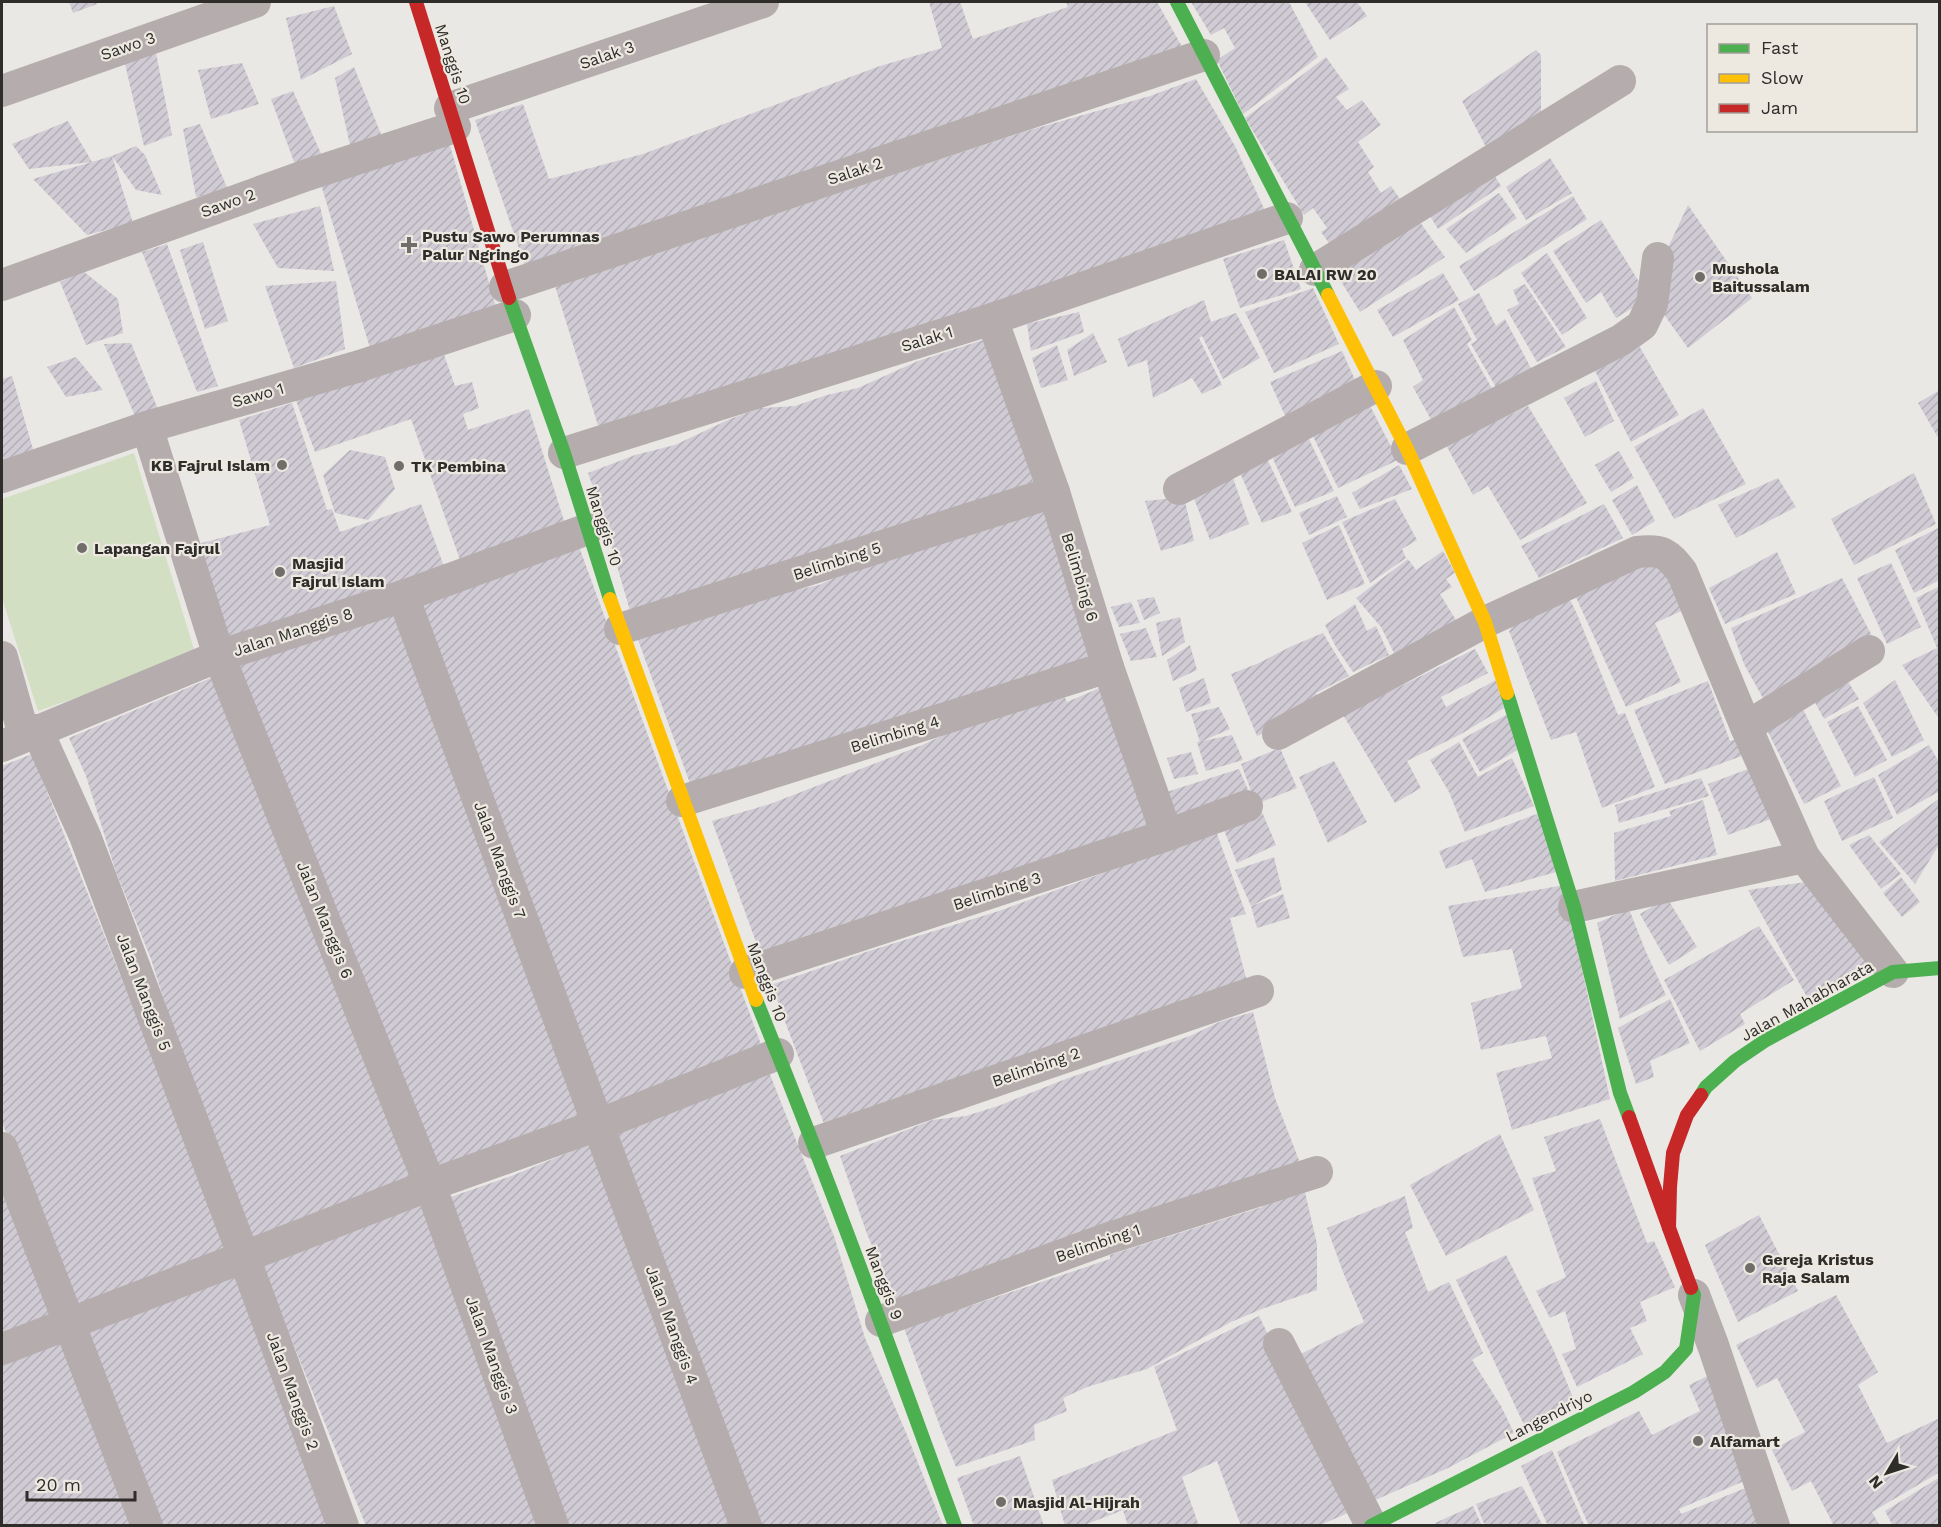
<svg xmlns="http://www.w3.org/2000/svg" width="1941" height="1527" font-family="'Work Sans',sans-serif">
  <style>
    .grass { fill: #d2dfc3 }
    .building { fill: url(#building-hatch) }
    .lines { fill: none; stroke-linecap: round; stroke-linejoin: round }
    .street { stroke: #b5adad; stroke-width: 32 }
    .fast { stroke: #4caf50; stroke-width: 14 }
    .slow { stroke: #ffc107; stroke-width: 14 }
    .jam { stroke: #c62828; stroke-width: 14 }
    .poi-dot { fill: #706e6b; stroke: #ede9e1; stroke-width: 2 }
    .labels { text-anchor: middle; dominant-baseline: central; stroke-width: 4.5; stroke-linejoin: round; paint-order: stroke }
    .street-label { font-size: 16px; fill: #2e2d2a; stroke: #ede9e1 }
    .poi-label { font-size: 16px; font-weight: bold; fill: #2e2d2a; stroke: #ede9e1; text-anchor: start }
  </style>
  <defs>
    <pattern id="building-hatch" width="6" height="6" patternUnits="userSpaceOnUse" patternTransform="scale(1.5)"><rect width="6" height="6" fill="#d0cbd4"/><path d="M-1 1l2-2M0 6l6-6M5 7l2-2" fill="none" stroke="#b3afb6"/></pattern>
  </defs>
  <rect width="100%" height="100%" fill="#eae8e4"/>
  <!-- grass -->
  <polygon class="grass" points="134,453 196,656 38,711 2,598 2,499"/>
  <!-- building -->
  <g class="building">
    <polygon points="69,2 96,2 97,4 73,13"/>
    <polygon points="929,2 960,2 973,39 1068,7 1066,2 1157,2 1185,52 525,266 475,120 523,104 549,179 643,154 880,66 942,48"/>
    <polygon points="1191,2 1289,2 1318,57 1243,114 1217,60 1235,48 1224,28 1211,35"/>
    <polygon points="1305,2 1357,2 1367,16 1330,40"/>
    <polygon points="334,6 352,54 301,80 286,18"/>
    <polygon points="1536,50 1541,55 1541,121 1488,151 1462,101"/>
    <polygon points="156,53 172,135 144,146 125,64"/>
    <polygon points="1326,57 1349,89 1336,97 1347,110 1362,100 1381,125 1358,142 1374,167 1368,172 1381,193 1391,186 1407,209 1336,253 1321,232 1327,228 1313,208 1304,215 1245,118"/>
    <polygon points="242,63 259,104 211,119 198,70"/>
    <polygon points="354,67 383,139 352,154 335,78"/>
    <polygon points="1196,79 1235,146 1268,217 600,432 555,286 1023,132 1150,96"/>
    <polygon points="293,91 324,160 297,170 271,99"/>
    <polygon points="68,121 92,162 112,156 133,223 87,235 33,179 92,162 29,169 12,144"/>
    <polygon points="200,124 229,192 196,197 183,129"/>
    <polygon points="447,135 497,311 370,348 319,178"/>
    <polygon points="136,146 145,155 162,195 136,190 112,156"/>
    <polygon points="1550,158 1572,193 1526,220 1506,187"/>
    <polygon points="1489,167 1501,186 1438,229 1425,208"/>
    <polygon points="1499,193 1517,218 1466,253 1446,229"/>
    <polygon points="1573,196 1587,219 1474,291 1459,266"/>
    <polygon points="1688,205 1752,298 1688,348 1657,305 1664,256"/>
    <polygon points="320,206 334,271 278,268 253,224"/>
    <polygon points="1417,218 1445,257 1360,312 1332,267"/>
    <polygon points="1601,220 1649,298 1616,318 1601,292 1586,303 1553,251"/>
    <polygon points="1284,240 1301,289 1240,308 1223,259"/>
    <polygon points="203,242 228,321 205,329 180,250"/>
    <polygon points="167,244 218,386 197,392 142,252"/>
    <polygon points="1547,253 1587,318 1562,335 1521,273"/>
    <polygon points="83,271 118,299 123,333 86,345 60,282"/>
    <polygon points="1443,273 1459,300 1393,337 1377,310"/>
    <polygon points="336,281 345,349 294,368 265,286"/>
    <polygon points="1525,284 1566,347 1537,362 1507,310 1519,304 1513,290"/>
    <polygon points="1313,288 1339,344 1274,373 1245,312"/>
    <polygon points="1479,293 1496,326 1505,319 1533,372 1497,389 1471,344 1477,340 1458,304"/>
    <polygon points="1204,300 1211,322 1236,313 1260,358 1223,379 1202,336 1199,338 1222,385 1202,394 1192,378 1153,398 1147,360 1128,367 1118,339"/>
    <polygon points="1454,307 1472,340 1467,344 1494,392 1434,425 1413,387 1423,380 1403,340"/>
    <polygon points="1079,312 1084,332 1031,351 1027,324"/>
    <polygon points="1093,333 1107,362 1074,376 1067,350"/>
    <polygon points="986,339 1034,484 631,614 601,511 588,473 635,455 675,445 730,419 760,408 795,406 827,395 858,388 918,361"/>
    <polygon points="131,343 160,414 138,423 104,344"/>
    <polygon points="1638,344 1679,415 1631,442 1594,369"/>
    <polygon points="1057,345 1068,380 1041,388 1032,358"/>
    <polygon points="442,349 455,386 472,382 479,408 463,414 468,430 529,409 565,524 461,563 411,419 315,452 294,395"/>
    <polygon points="1342,351 1355,380 1287,420 1270,382"/>
    <polygon points="76,357 103,390 66,397 47,367"/>
    <polygon points="12,376 34,453 2,461 2,379"/>
    <polygon points="1596,381 1614,421 1585,437 1564,398"/>
    <polygon points="1940,390 1940,441 1918,403"/>
    <polygon points="1368,402 1398,460 1338,488 1309,428"/>
    <polygon points="292,403 327,510 332,509 340,532 421,504 445,569 230,644 198,544 270,525 239,420"/>
    <polygon points="1528,406 1587,503 1520,540 1488,486 1473,495 1446,445"/>
    <polygon points="1703,408 1746,484 1674,519 1634,447"/>
    <polygon points="1305,431 1334,491 1295,507 1273,459"/>
    <polygon points="350,450 385,457 395,489 368,520 335,513 323,475"/>
    <polygon points="1619,451 1634,478 1611,492 1595,465"/>
    <polygon points="1264,452 1292,512 1262,523 1236,464"/>
    <polygon points="1399,465 1412,489 1360,509 1352,493"/>
    <polygon points="1914,473 1936,524 1854,565 1831,519"/>
    <polygon points="1233,478 1249,524 1210,540 1193,496"/>
    <polygon points="1778,478 1796,507 1736,538 1718,505"/>
    <polygon points="1637,485 1655,521 1632,535 1612,500"/>
    <polygon points="1337,496 1347,517 1309,535 1299,513"/>
    <polygon points="1184,497 1194,541 1161,551 1145,501"/>
    <polygon points="1395,499 1417,540 1402,549 1406,558 1370,583 1342,522"/>
    <polygon points="1604,504 1623,538 1539,578 1521,546"/>
    <polygon points="1046,507 1094,661 692,789 637,637 758,598 819,585 850,571"/>
    <polygon points="1339,525 1365,584 1327,600 1302,543"/>
    <polygon points="1940,527 1940,580 1914,593 1895,550"/>
    <polygon points="578,544 763,1050 604,1113 415,601"/>
    <polygon points="1443,551 1455,573 1446,579 1452,587 1440,594 1459,625 1397,659 1381,627 1356,598 1408,559 1416,570"/>
    <polygon points="1777,552 1796,594 1725,624 1709,588"/>
    <polygon points="1653,560 1667,566 1688,608 1655,623 1681,682 1626,707 1574,593"/>
    <polygon points="1891,563 1921,627 1887,644 1857,578"/>
    <polygon points="1842,578 1872,636 1814,673 1764,700 1744,664 1731,628"/>
    <polygon points="1940,586 1940,720 1902,665 1937,648 1916,598"/>
    <polygon points="1568,596 1577,614 1618,715 1625,713 1655,787 1602,808 1576,732 1551,740 1509,631 1515,622"/>
    <polygon points="1154,597 1160,613 1144,620 1137,600"/>
    <polygon points="1131,602 1140,623 1119,627 1111,607"/>
    <polygon points="1355,604 1367,631 1376,626 1389,655 1353,672 1336,647 1325,625"/>
    <polygon points="394,612 586,1115 432,1172 236,666"/>
    <polygon points="1180,617 1185,642 1162,656 1156,623"/>
    <polygon points="1146,628 1157,657 1131,661 1120,634"/>
    <polygon points="1323,633 1349,676 1316,693 1321,702 1285,724 1257,736 1231,674 1259,663 1292,646"/>
    <polygon points="1190,645 1197,670 1173,681 1167,660"/>
    <polygon points="1475,649 1488,673 1441,697 1446,707 1496,680 1504,708 1461,734 1407,761 1421,788 1395,803 1342,713 1375,699"/>
    <polygon points="218,675 414,1184 254,1244 172,1025 151,959 116,872 86,776 69,738"/>
    <polygon points="1204,678 1211,703 1186,712 1179,688"/>
    <polygon points="1847,680 1859,699 1824,719 1813,699"/>
    <polygon points="1895,680 1924,740 1892,757 1863,703"/>
    <polygon points="1708,681 1730,741 1744,737 1750,753 1665,784 1634,710"/>
    <polygon points="1102,687 1148,824 1114,839 760,953 712,821 770,804 920,746 974,721 1063,694 1067,702"/>
    <polygon points="1801,705 1841,786 1804,804 1764,724"/>
    <polygon points="1858,706 1887,760 1855,777 1827,722"/>
    <polygon points="1219,707 1230,729 1200,742 1191,714"/>
    <polygon points="1508,714 1519,749 1480,772 1462,739"/>
    <polygon points="1232,735 1243,760 1206,771 1197,742"/>
    <polygon points="1459,742 1478,777 1512,758 1534,806 1465,832 1449,792 1430,760"/>
    <polygon points="1929,745 1940,764 1940,791 1897,815 1878,775"/>
    <polygon points="1280,748 1297,788 1256,804 1241,764"/>
    <polygon points="1191,752 1198,774 1174,779 1167,758"/>
    <polygon points="32,754 229,1248 74,1310 2,1122 2,766"/>
    <polygon points="1334,761 1367,822 1328,843 1299,777"/>
    <polygon points="1759,765 1779,816 1728,835 1708,784"/>
    <polygon points="1239,769 1250,794 1172,827 1157,795"/>
    <polygon points="1874,777 1893,818 1842,841 1824,801"/>
    <polygon points="1701,778 1709,796 1619,823 1615,805"/>
    <polygon points="1940,798 1940,843 1915,884 1879,842"/>
    <polygon points="1703,800 1717,855 1615,881 1614,833 1671,816 1669,811"/>
    <polygon points="1262,812 1276,845 1237,863 1222,825"/>
    <polygon points="1542,812 1556,872 1485,892 1472,859 1446,869 1439,851"/>
    <polygon points="1216,831 1246,914 1230,918 1248,985 826,1129 771,985 869,951 999,911 1095,876 1160,849"/>
    <polygon points="1869,835 1901,874 1881,889 1849,845"/>
    <polygon points="1274,857 1282,890 1251,906 1235,870"/>
    <polygon points="1901,877 1920,902 1902,917 1883,893"/>
    <polygon points="1806,882 1869,951 1867,968 1807,997 1748,890"/>
    <polygon points="1564,885 1610,1099 1512,1130 1496,1073 1552,1058 1546,1036 1481,1050 1471,1003 1522,988 1512,949 1463,957 1448,906"/>
    <polygon points="1283,894 1290,918 1257,928 1251,906"/>
    <polygon points="1667,898 1697,947 1669,965 1640,914"/>
    <polygon points="1629,909 1646,952 1666,995 1620,1019 1597,923"/>
    <polygon points="1759,926 1794,980 1740,1014 1745,1024 1700,1051 1664,980"/>
    <polygon points="1670,999 1690,1043 1650,1061 1654,1077 1636,1084 1618,1028"/>
    <polygon points="1253,1012 1275,1098 1302,1168 897,1303 867,1234 840,1156 932,1120 966,1116 998,1106 1063,1080 1190,1036 1219,1022"/>
    <polygon points="769,1072 835,1239 865,1338 907,1435 943,1526 758,1526 610,1131"/>
    <polygon points="1600,1119 1647,1243 1654,1241 1675,1287 1640,1302 1647,1321 1630,1328 1643,1354 1577,1387 1562,1354 1576,1349 1565,1311 1550,1318 1536,1291 1566,1277 1532,1178 1556,1171 1544,1137"/>
    <polygon points="1500,1134 1534,1210 1446,1256 1410,1185"/>
    <polygon points="594,1142 738,1526 568,1526 442,1200 514,1175"/>
    <polygon points="2,1179 52,1317 2,1337"/>
    <polygon points="1304,1188 1317,1244 1317,1290 1262,1309 1231,1322 1147,1369 1087,1387 1063,1398 1067,1411 1034,1425 1035,1440 956,1467 942,1432 904,1328 1110,1259 1110,1255 1262,1207 1260,1199"/>
    <polygon points="1405,1196 1413,1228 1405,1232 1428,1292 1449,1282 1483,1353 1472,1360 1501,1406 1514,1433 1448,1468 1373,1501 1295,1357 1364,1322 1343,1272 1327,1228"/>
    <polygon points="423,1201 542,1526 366,1526 261,1263"/>
    <polygon points="1759,1215 1798,1291 1738,1322 1705,1245"/>
    <polygon points="1506,1255 1554,1351 1576,1405 1525,1427 1456,1280"/>
    <polygon points="234,1271 332,1526 156,1526 80,1330"/>
    <polygon points="1836,1295 1878,1372 1858,1385 1887,1443 1940,1418 1940,1472 1872,1512 1880,1526 1834,1526 1811,1481 1792,1491 1772,1450 1805,1432 1777,1378 1757,1388 1736,1345"/>
    <polygon points="1259,1316 1292,1383 1348,1513 1318,1526 1241,1526 1217,1461 1182,1477 1199,1526 1128,1526 1123,1510 1082,1526 1065,1526 1052,1480 1177,1430 1154,1367"/>
    <polygon points="63,1336 136,1526 2,1526 2,1360"/>
    <polygon points="1714,1373 1749,1479 1679,1509 1681,1514 1748,1487 1761,1526 1589,1526 1557,1452 1639,1411 1652,1435 1700,1411 1689,1385"/>
    <polygon points="1552,1450 1582,1520 1585,1526 1548,1526 1521,1466"/>
    <polygon points="1020,1456 1044,1526 974,1526 957,1478"/>
    <polygon points="1940,1477 1940,1526 1893,1526 1885,1511"/>
    <polygon points="1522,1486 1543,1526 1485,1526 1476,1504"/>
    <polygon points="1473,1506 1482,1526 1437,1526 1435,1523"/>
  </g>
  <g class="lines">
    <!-- street -->
    <g class="street">
      <polyline points="2,91 255,2"/>
      <polyline points="450,108 763,2"/>
      <polyline points="1315,270 1620,81"/>
      <polyline points="2,285 307,175 455,127"/>
      <polyline points="505,287 1204,55"/>
      <polyline points="992,319 1054,492 1108,667 1167,835"/>
      <polyline points="147,427 219,656 430,1185 553,1526"/>
      <polyline points="1407,449 1621,340 1642,325 1652,304 1658,258"/>
      <polyline points="564,453 992,319 1287,218"/>
      <polyline points="2,477 147,427 360,366 515,315"/>
      <polyline points="1179,489 1376,386"/>
      <polyline points="403,596 746,1526"/>
      <polyline points="620,629 1054,492"/>
      <polyline points="2,657 24,735"/>
      <polyline points="1746,727 1869,651"/>
      <polyline points="37,730 85,836 244,1257 343,1526"/>
      <path d="M1278 734 1485 622 1637 552C1663 549 1667 553 1682 572L1746 727 1804 857 1893 972"/>
      <polyline points="2,746 219,656 403,596 588,529"/>
      <polyline points="682,801 1108,667"/>
      <polyline points="1574,907 1804,857"/>
      <polyline points="745,973 1167,835 1247,806"/>
      <polyline points="814,1143 1258,991"/>
      <polyline points="2,1148 147,1526"/>
      <polyline points="1694,1295 1713,1345 1774,1526"/>
      <polyline points="881,1321 1109,1238 1317,1172"/>
      <polyline points="1279,1344 1371,1525"/>
      <polyline points="2,1349 244,1257 430,1185 598,1125 778,1054"/>
    </g>
    <!-- fast -->
    <g class="fast">
      <polyline points="1177,2 1328,295"/>
      <polyline points="509,298 564,453 610,599"/>
      <polyline points="1507,693 1574,907 1620,1093 1629,1117"/>
      <path d="M756 1000C827 1174 891 1350 955 1526"/>
      <polyline points="1701,1095 1706,1087 1735,1061 1766,1040 1893,972 1940,968"/>
      <polyline points="1371,1526 1634,1392 1665,1372 1686,1349 1694,1295 1691,1288"/>
    </g>
    <!-- slow -->
    <g class="slow">
      <polyline points="1328,295 1407,449 1485,622 1507,693"/>
      <polyline points="610,599 756,1000"/>
    </g>
    <!-- jam -->
    <g class="jam">
      <polyline points="416,2 509,298"/>
      <polyline points="1629,1117 1669,1228"/>
      <polyline points="1691,1288 1669,1228 1670,1187 1673,1153 1687,1115 1701,1095"/>
    </g>
  </g>
  <!-- markers -->
  <g class="poi-dot">
    <path d="M406 236h6v6h6v6h-6v6h-6v-6h-6v-6h6z"/>
    <circle cx="1262" cy="274" r="6"/>
    <circle cx="1700" cy="277" r="6"/>
    <circle cx="282" cy="465" r="6"/>
    <circle cx="399" cy="466" r="6"/>
    <circle cx="82" cy="548" r="6"/>
    <circle cx="280" cy="572" r="6"/>
    <circle cx="1750" cy="1268" r="6"/>
    <circle cx="1698" cy="1441" r="6"/>
    <circle cx="1001" cy="1502" r="6"/>
  </g>
  <g class="labels">
    <!-- street labels -->
    <g class="street-label">
      <text transform="translate(128 46) rotate(-19)">Sawo 3</text>
      <text transform="translate(607 55) rotate(-19)">Salak 3</text>
      <text transform="translate(453 64) rotate(72)">Manggis 10</text>
      <text transform="translate(855 171) rotate(-18)">Salak 2</text>
      <text transform="translate(228 203) rotate(-20)">Sawo 2</text>
      <text transform="translate(927 339) rotate(-17)">Salak 1</text>
      <text transform="translate(258 395) rotate(-16)">Sawo 1</text>
      <text transform="translate(604 526) rotate(72)">Manggis 10</text>
      <text transform="translate(837 561) rotate(-18)">Belimbing 5</text>
      <text transform="translate(1080 577) rotate(73)">Belimbing 6</text>
      <text transform="translate(293 632) rotate(-18)">Jalan Manggis 8</text>
      <text transform="translate(895 734) rotate(-17)">Belimbing 4</text>
      <text transform="translate(500 860) rotate(70)">Jalan Manggis 7</text>
      <text transform="translate(997 891) rotate(-18)">Belimbing 3</text>
      <text transform="translate(325 920) rotate(68)">Jalan Manggis 6</text>
      <text transform="translate(767 982) rotate(69)">Manggis 10</text>
      <text transform="translate(144 992) rotate(69)">Jalan Manggis 5</text>
      <text transform="translate(1807 1001) rotate(-29)">Jalan Mahabharata</text>
      <text transform="translate(1036 1067) rotate(-19)">Belimbing 2</text>
      <text transform="translate(1098 1243) rotate(-19)">Belimbing 1</text>
      <text transform="translate(884 1283) rotate(69)">Manggis 9</text>
      <text transform="translate(672 1325) rotate(70)">Jalan Manggis 4</text>
      <text transform="translate(492 1355) rotate(70)">Jalan Manggis 3</text>
      <text transform="translate(293 1391) rotate(70)">Jalan Manggis 2</text>
      <text transform="translate(1549 1416) rotate(-27)">Langendriyo</text>
    </g>
    <!-- poi labels -->
    <g class="poi-label">
      <text x="422" y="236">Pustu Sawo Perumnas<tspan x="422" dy="18">Palur Ngringo</tspan></text>
      <text x="1712" y="268">Mushola<tspan x="1712" dy="18">Baitussalam</tspan></text>
      <text x="1274" y="274">BALAI RW 20</text>
      <text x="270" y="465" text-anchor="end">KB Fajrul Islam</text>
      <text x="411" y="466">TK Pembina</text>
      <text x="94" y="548">Lapangan Fajrul</text>
      <text x="292" y="563">Masjid<tspan x="292" dy="18">Fajrul Islam</tspan></text>
      <text x="1762" y="1259">Gereja Kristus<tspan x="1762" dy="18">Raja Salam</tspan></text>
      <text x="1710" y="1441">Alfamart</text>
      <text x="1013" y="1502">Masjid Al-Hijrah</text>
    </g>
  </g>
  <!-- border -->
  <rect width="1941" height="1527" fill="none" stroke="#2e2d2a" stroke-width="6"/>
  <!-- legend -->
  <rect x="1707" y="24" width="210" height="108" fill="#ede9e1" stroke="#a19e98" stroke-width="1.5"/>
  <rect x="1719" y="44" width="30" height="9" fill="#4caf50" stroke="#a19e98" stroke-width="1.5"/>
  <text x="1761" y="54" font-size="18" fill="#2e2d2a">Fast</text>
  <rect x="1719" y="74" width="30" height="9" fill="#ffc107" stroke="#a19e98" stroke-width="1.5"/>
  <text x="1761" y="84" font-size="18" fill="#2e2d2a">Slow</text>
  <rect x="1719" y="104" width="30" height="9" fill="#c62828" stroke="#a19e98" stroke-width="1.5"/>
  <text x="1761" y="114" font-size="18" fill="#2e2d2a">Jam</text>
  <!-- north arrow -->
  <g transform="translate(1887 1473) rotate(231)" stroke="#ede9e1" stroke-width="4.5" paint-order="stroke">
  <path d="M0-4.5L10 22L0 15L-10 22Z" fill="#2e2d2a"/>
  <text y="-9" font-size="16" font-weight="bold" text-anchor="middle" fill="#2e2d2a">N</text>
  </g>
  <!-- scale -->
  <path d="M27 1491v9h108v-9" fill="none" stroke="#2e2d2a" stroke-width="3"/>
  <text x="36" y="1491" font-size="18" fill="#2e2d2a" stroke="#ede9e1" stroke-width="4.5" paint-order="stroke">20 m</text>
</svg>
